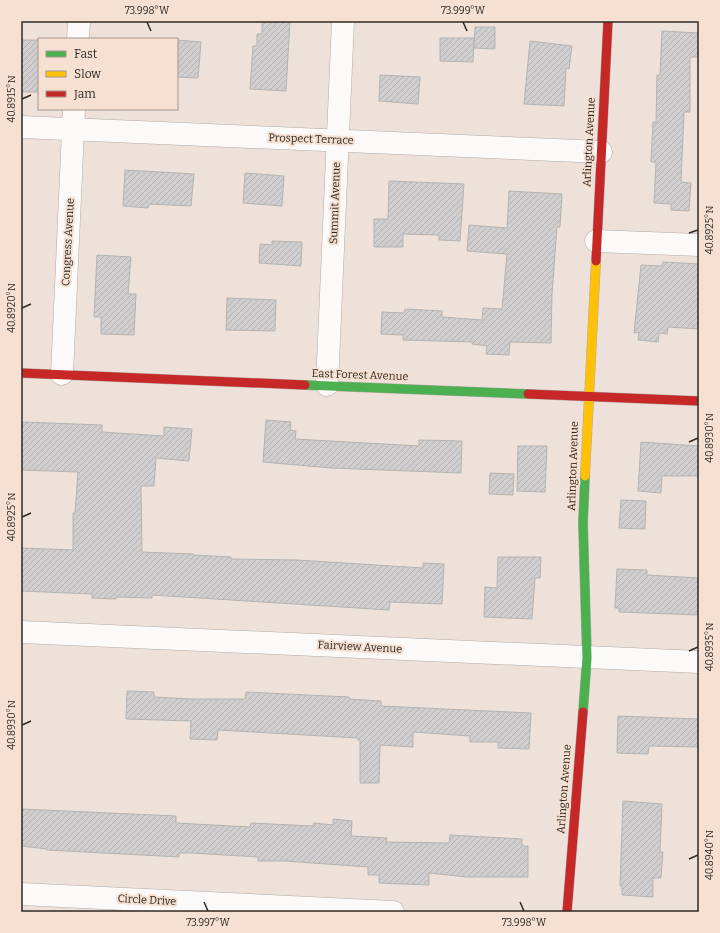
<svg xmlns="http://www.w3.org/2000/svg" width="720" height="933" font-family="Bitter,serif">
  <style>
    .building { fill: url(#building-hatch); stroke: #b5b3b2 }
    .lines { fill: none; stroke-linecap: round; stroke-linejoin: round }
    .street-casing { stroke: #b3aaa5; stroke-width: 23 }
    .fast-casing { stroke: #b3aaa5; stroke-width: 10 }
    .slow-casing { stroke: #b3aaa5; stroke-width: 10 }
    .jam-casing { stroke: #b3aaa5; stroke-width: 10 }
    .street { stroke: #fcfaf9; stroke-width: 22 }
    .fast { stroke: #4caf50; stroke-width: 9 }
    .slow { stroke: #ffc107; stroke-width: 9 }
    .jam { stroke: #c62828; stroke-width: 9 }
    .ticks { fill: none; stroke: #2f2823; stroke-width: 1.5 }
    .labels { text-anchor: middle; dominant-baseline: central; stroke-width: 4; stroke-linejoin: round; paint-order: stroke }
    .street-label { font-size: 11px; fill: #2f2823; stroke: #f5e0d2 }
    .neatline { fill: none; stroke: #2f2823; stroke-width: 1.5 }
    .ticks-label { font-size: 10px; text-anchor: middle; fill: #2f2823 }
  </style>
  <defs>
    <pattern id="building-hatch" width="6" height="6" patternUnits="userSpaceOnUse"><rect width="6" height="6" fill="#d0cece"/><path d="M-1 1l2-2M0 6l6-6M5 7l2-2" fill="none" stroke="#b3b1b1"/></pattern>
  </defs>
  <rect width="100%" height="100%" fill="#ede1da"/>
  <!-- building -->
  <g class="building">
    <polygon points="262,21 290,21 286,91 250,89 253,46 257,46 257,34 262,34"/>
    <polygon points="475,27 495,27 495,49 474,48"/>
    <polygon points="662,31 699,33 699,57 690,57 690,112 684,112 681,182 691,183 689,211 671,210 671,204 654,203 656,162 651,162 653,122 656,123 657,75 660,75"/>
    <polygon points="440,38 474,38 473,62 440,61"/>
    <rect x="21" y="40" width="18" height="52"/>
    <polygon points="177,40 201,42 198,78 177,77"/>
    <polygon points="530,41 572,46 569,69 566,68 564,106 524,104"/>
    <polygon points="380,75 420,77 418,104 379,101"/>
    <polygon points="125,170 194,174 191,206 149,204 148,208 123,206"/>
    <polygon points="245,173 284,176 282,206 243,203"/>
    <polygon points="389,181 464,184 460,241 439,240 439,235 403,234 403,247 374,247 374,219 388,219"/>
    <polygon points="509,191 562,194 560,227 557,227 552,294 551,343 510,342 509,355 486,354 487,346 472,344 472,342 403,340 403,335 381,334 382,312 404,313 405,309 442,311 442,317 482,320 483,308 502,309 507,254 467,251 469,225 507,228"/>
    <polygon points="272,241 302,242 301,266 259,263 260,244 272,245"/>
    <polygon points="97,255 131,257 128,294 136,294 134,335 101,334 101,317 94,317"/>
    <polygon points="663,262 699,264 699,329 668,327 667,334 659,333 658,342 638,340 639,332 634,333 641,265 662,266"/>
    <polygon points="227,298 276,300 275,331 226,330"/>
    <polygon points="266,420 291,422 290,430 296,431 295,439 419,446 419,440 462,441 461,473 331,468 263,462"/>
    <polygon points="22,422 102,425 102,432 164,436 164,427 192,429 189,461 156,458 154,486 141,486 142,552 193,554 193,555 231,557 231,559 297,560 423,568 423,563 444,564 442,604 390,602 389,610 152,595 152,598 116,597 116,599 92,598 92,594 21,591 21,548 73,550 73,513 75,513 78,472 21,470"/>
    <polygon points="641,442 699,446 699,476 662,476 661,493 638,491"/>
    <polygon points="518,446 547,446 545,492 517,491"/>
    <polygon points="490,473 514,474 513,495 489,494"/>
    <polygon points="621,500 646,501 645,529 619,528"/>
    <polygon points="498,557 541,557 540,578 535,578 532,619 484,617 485,587 497,588"/>
    <polygon points="617,569 647,570 647,575 699,578 699,615 619,612 619,608 615,608"/>
    <polygon points="127,691 154,692 154,697 192,699 245,699 246,692 349,697 349,699 381,701 381,706 531,713 529,749 498,748 498,742 470,742 470,736 413,732 413,747 380,745 379,783 360,783 360,740 358,740 358,738 218,730 217,740 190,739 191,721 126,719"/>
    <polygon points="618,716 699,719 699,747 649,746 648,754 617,753"/>
    <polygon points="623,801 662,804 660,852 663,852 661,878 653,878 653,897 622,895 622,886 620,886"/>
    <polygon points="21,809 176,816 176,823 250,827 251,823 313,826 314,823 333,825 333,819 352,821 351,836 387,838 386,842 449,843 450,835 522,839 522,846 528,846 528,877 467,877 429,873 429,885 379,883 379,875 368,875 368,867 285,861 258,861 258,857 192,853 179,853 179,857 47,850 47,849 21,846"/>
  </g>
  <g class="lines">
    <defs>
      <g id="street">
        <polyline points="78,39 79,21"/>
        <polyline points="21,127 601,152"/>
        <polyline points="596,241 699,245"/>
        <polyline points="62,374 74,109"/>
        <polyline points="327,385 343,21"/>
        <polyline points="21,632 699,662"/>
        <polyline points="21,894 393,912"/>
      </g>
      <g id="fast">
        <polyline points="305,385 528,394"/>
        <polyline points="583,712 587,658 583,523 585,476"/>
      </g>
      <polyline id="slow" points="585,476 596,261"/>
      <g id="jam">
        <polyline points="596,261 608,21"/>
        <polyline points="21,373 305,385"/>
        <polyline points="528,394 699,401"/>
        <polyline points="567,912 583,712"/>
      </g>
    </defs>
    <!-- street casing -->
    <use href="#street" class="street-casing"/>
    <!-- fast casing -->
    <use href="#fast" class="fast-casing"/>
    <!-- slow casing -->
    <use href="#slow" class="slow-casing"/>
    <!-- jam casing -->
    <use href="#jam" class="jam-casing"/>
    <!-- street -->
    <use href="#street" class="street"/>
    <!-- fast -->
    <use href="#fast" class="fast"/>
    <!-- slow -->
    <use href="#slow" class="slow"/>
    <!-- jam -->
    <use href="#jam" class="jam"/>
  </g>
  <!-- ticks -->
  <path class="ticks" d="M147 22 151 31M463 22 467 31M22 99 31 95M689 233 698 230M22 308 31 304M689 442 698 438M22 517 31 513M689 651 698 647M22 725 31 721M689 859 698 855M204 902 208 911M520 902 524 911"/>
  <g class="labels">
    <!-- street labels -->
    <g class="street-label">
      <text transform="translate(311 139) rotate(2)">Prospect Terrace</text>
      <text transform="translate(589 142) rotate(-87)">Arlington Avenue</text>
      <text transform="translate(335 203) rotate(-88)">Summit Avenue</text>
      <text transform="translate(68 242) rotate(-87)">Congress Avenue</text>
      <text transform="translate(360 375) rotate(2)">East Forest Avenue</text>
      <text transform="translate(573 466) rotate(-88)">Arlington Avenue</text>
      <text transform="translate(360 647) rotate(3)">Fairview Avenue</text>
      <text transform="translate(564 789) rotate(-86)">Arlington Avenue</text>
      <text transform="translate(147 900) rotate(3)">Circle Drive</text>
    </g>
  </g>
  <!-- border -->
  <rect width="720" height="933" fill="none" stroke="#f5e0d2" stroke-width="44"/>
  <!-- legend -->
  <rect x="38" y="38" width="140" height="72" fill="#f5e0d2" stroke="#a6968c"/>
  <rect x="46" y="51" width="20" height="6" fill="#4caf50" stroke="#a6968c"/>
  <text x="74" y="58" font-size="12" fill="#2f2823">Fast</text>
  <rect x="46" y="71" width="20" height="6" fill="#ffc107" stroke="#a6968c"/>
  <text x="74" y="78" font-size="12" fill="#2f2823">Slow</text>
  <rect x="46" y="91" width="20" height="6" fill="#c62828" stroke="#a6968c"/>
  <text x="74" y="98" font-size="12" fill="#2f2823">Jam</text>
  <rect x="22" y="22" width="676" height="889" class="neatline"/>
  <g class="ticks-label">
    <text x="147" y="14">73.998°W</text>
    <text x="463" y="14">73.999°W</text>
    <text transform="translate(11 99) rotate(-90)" y="4">40.8915°N</text>
    <text transform="translate(709 230) rotate(-90)" y="4">40.8925°N</text>
    <text transform="translate(11 308) rotate(-90)" y="4">40.8920°N</text>
    <text transform="translate(709 438) rotate(-90)" y="4">40.8930°N</text>
    <text transform="translate(11 517) rotate(-90)" y="4">40.8925°N</text>
    <text transform="translate(709 647) rotate(-90)" y="4">40.8935°N</text>
    <text transform="translate(11 725) rotate(-90)" y="4">40.8930°N</text>
    <text transform="translate(709 855) rotate(-90)" y="4">40.8940°N</text>
    <text x="208" y="926">73.997°W</text>
    <text x="524" y="926">73.998°W</text>
  </g>
</svg>
